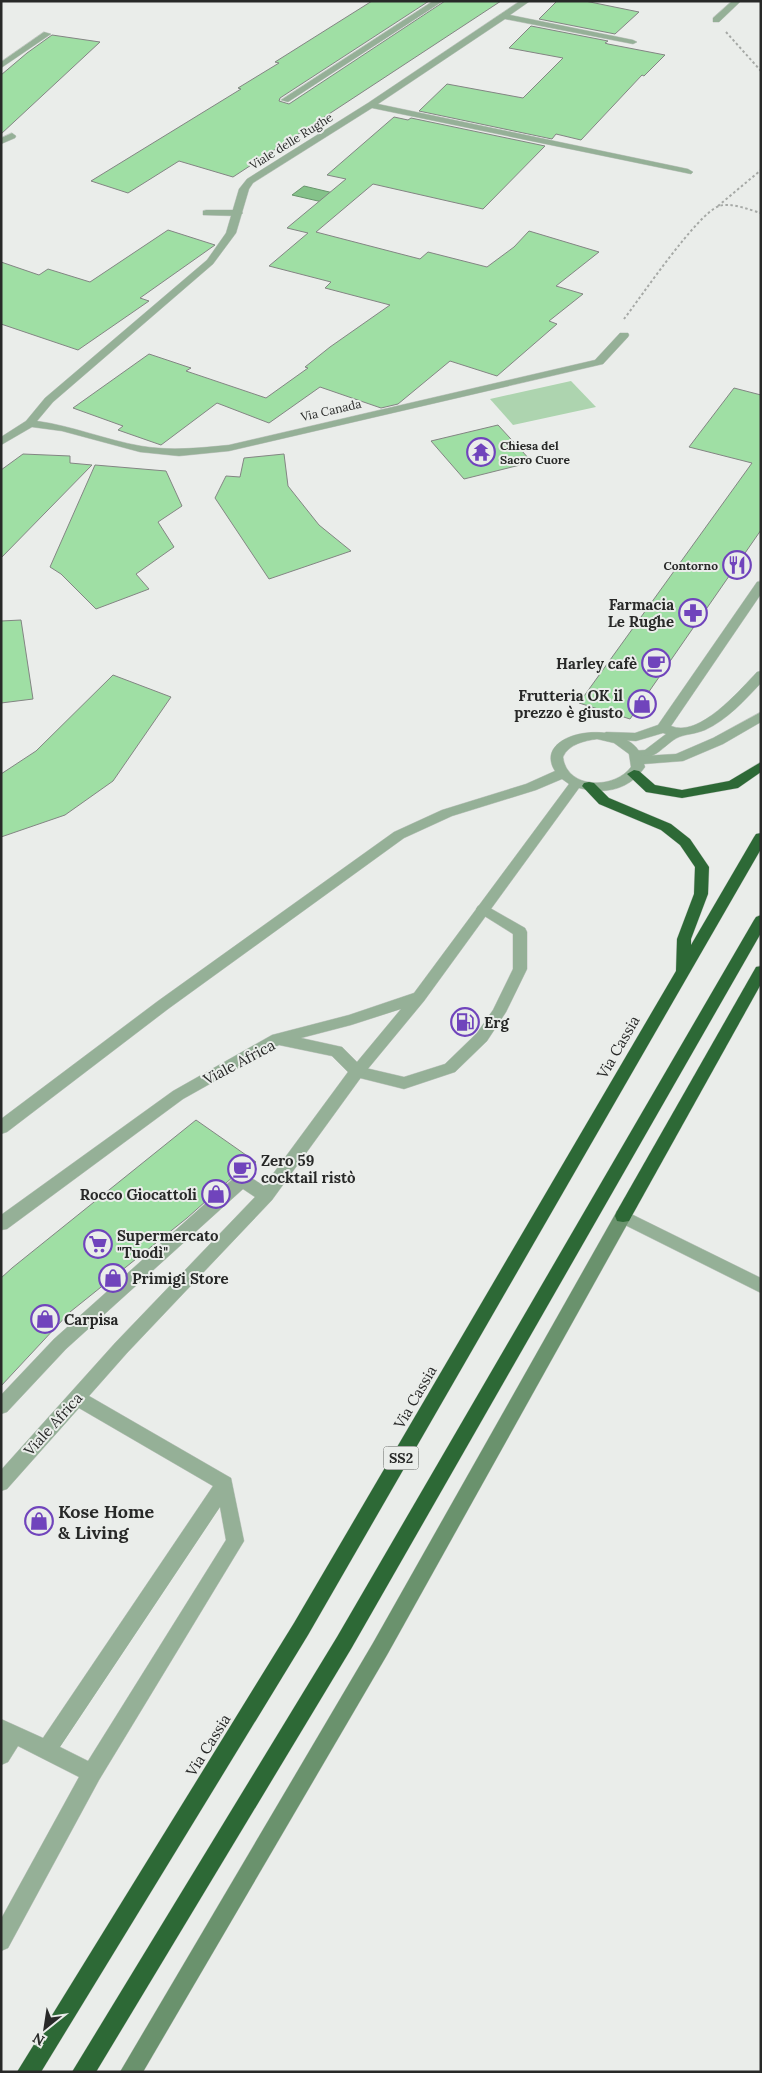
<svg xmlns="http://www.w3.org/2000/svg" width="762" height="2073" font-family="Lora,serif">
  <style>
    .green { fill: #add4af }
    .water { fill: #84c289; stroke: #68946c }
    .building { fill: #9fdfa4; stroke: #838583 }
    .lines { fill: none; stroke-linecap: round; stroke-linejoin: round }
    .lane-casing { stroke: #c7cac7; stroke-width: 1 }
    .street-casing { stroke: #c7cac7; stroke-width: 1 }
    .secondary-casing { stroke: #c7cac7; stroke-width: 1 }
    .highway-casing { stroke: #c7cac7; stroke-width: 1 }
    .path { stroke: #a6a9a6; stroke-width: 2; stroke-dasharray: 2.5 2.5; stroke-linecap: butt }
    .lane { fill: #95b097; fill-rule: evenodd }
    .street { fill: #95b097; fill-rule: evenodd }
    .secondary { fill: #6a926d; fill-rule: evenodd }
    .highway { fill: #2d6936; fill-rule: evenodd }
    .labels { text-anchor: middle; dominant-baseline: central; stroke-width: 4; stroke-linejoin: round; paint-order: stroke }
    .far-street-label { font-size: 12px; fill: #282928; stroke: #eaedea }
    .far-poi-label { font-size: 12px; font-weight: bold; fill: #282928; stroke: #eaedea; text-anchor: start }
    .shield { fill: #eaedea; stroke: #626462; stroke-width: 1 }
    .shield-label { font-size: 14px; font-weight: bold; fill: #282928 }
    .poi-label { font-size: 15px; font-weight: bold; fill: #282928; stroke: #eaedea; text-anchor: start }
    .street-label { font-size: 15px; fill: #282928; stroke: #eaedea }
    .near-poi-label { font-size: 18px; font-weight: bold; fill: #282928; stroke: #eaedea; text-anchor: start }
  </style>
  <rect width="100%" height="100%" fill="#eaedea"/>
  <!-- green -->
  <polygon class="green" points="571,381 596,407 513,425 490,399"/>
  <!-- water -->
  <polygon class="water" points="304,186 342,195 331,204 292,195"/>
  <!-- building -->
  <g class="building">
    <polygon points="372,1 429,1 280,98 279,101 289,104 445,1 501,1 233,177 179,161 128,193 91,181 241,89 238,88 279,63 275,62"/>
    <polygon points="557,1 585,1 639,12 615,34 539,19"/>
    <polygon points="531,26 608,41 605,43 608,44 665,55 644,76 642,75 581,140 556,134 552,139 419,111 447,84 523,98 563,58 509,48"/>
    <polygon points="52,35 100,42 1,134 1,75 27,53"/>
    <polygon points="394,117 408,120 411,118 545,146 483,209 373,184 316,232 420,259 428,252 487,267 514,247 529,231 599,252 556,286 583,294 549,321 557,324 497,376 450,361 398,404 381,408 320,387 269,423 217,403 161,445 118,430 123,426 73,408 149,354 191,368 186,371 266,398 308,368 305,367 330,347 390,305 325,288 331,282 269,266 308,233 287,228 346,179 327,175"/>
    <polygon points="168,230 215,245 140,298 149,301 78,350 1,324 1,262 39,275 48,269 90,282"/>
    <polygon points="734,388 761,395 761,530 630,719 579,703 752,463 689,447"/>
    <polygon points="498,425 532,462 464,479 431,441"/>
    <polygon points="23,454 70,456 70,463 92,465 1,558 1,470"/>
    <polygon points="284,454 288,486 319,525 351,551 269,579 215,498 226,476 240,477 244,458"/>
    <polygon points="95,465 166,471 182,506 158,522 174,547 136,574 149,589 96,609 61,574 50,567"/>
    <polygon points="21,620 33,699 1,703 1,621"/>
    <polygon points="113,675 171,697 113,781 65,815 1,837 1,774 36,751"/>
    <polygon points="196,1120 256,1162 242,1173 235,1175 187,1218 70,1312 1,1386 1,1278 12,1268"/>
  </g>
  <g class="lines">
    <defs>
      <g id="lane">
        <polygon points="206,210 238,210 243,213 238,216 203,215 203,211"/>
        <path d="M761 581V594L671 726C699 738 739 691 757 672L761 671V683C745 700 727 720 705 730 696 734 686 734 679 737 664 744 658 759 639 758 634 758 632 758 629 754L631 751 645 750 666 734 663 733 636 741 601 739 600 736 606 732 635 733 658 725 757 582Z"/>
        <polygon points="483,904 525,928 527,932 527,969 506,1012 487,1041 455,1072 404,1089 352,1076 349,1072 352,1068 357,1066 404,1077 445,1064 477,1033 493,1010 513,969 513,934 478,912 476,909 478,906"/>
        <polygon points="623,1210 761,1278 761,1293 617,1221 615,1216 617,1211"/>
      </g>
      <g id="street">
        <polygon points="433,1 443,1 288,102 281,100"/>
        <path d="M520 1H530L510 15 633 40 637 42 633 44 505 19 378 104 688 169 693 172 691 174 372 108 253 183 249 189 236 233 213 264 53 402 37 421C73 426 106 440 141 446 171 451 199 448 229 445L595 360 620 333H628L629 335 628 337 603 364 229 451 179 456 140 452 62 431 32 427 1 445V437L26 421 45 398 207 260 226 233 239 189 247 179 368 103Z"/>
        <polygon points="732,1 741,1 719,22 713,22 713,18"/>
        <polygon points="44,32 51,34 1,68 1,62"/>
        <polygon points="12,133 16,136 15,138 1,144 1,138"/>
        <path d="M761 712V722L723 744 683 761 644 764 645 767C629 790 605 795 579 788L424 1001 362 1076 272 1200 127 1353 89 1396 231 1478 244 1541 99 1780 8 1948 1 1951V1919L79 1777 18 1746 8 1762 1 1765V1719L43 1738 213 1486 79 1408 7 1489 1 1491V1470L115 1343 255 1197 243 1189 66 1349 7 1412 1 1414V1395L54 1339 236 1176C247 1172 255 1181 264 1186L348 1072 332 1056 279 1045 183 1099 7 1229 1 1230V1215L173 1091 272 1035 349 1015 414 993 569 784 562 779 536 790 452 816 404 838 168 1009 7 1132 1 1134V1119L158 1001 394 832 442 810 526 784 555 771C530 732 623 715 642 756L676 754 713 738ZM597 739 614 743 629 754 631 767C615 789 567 790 563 757 569 744 584 741 597 739ZM401 1009 357 1062 342 1047 301 1038 351 1025ZM220 1507 226 1540 88 1761 60 1747Z"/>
      </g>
      <polygon id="secondary" points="623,1210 629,1211 631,1216 629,1221 387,1655 143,2072 120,2072 373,1643 617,1211"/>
      <g id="highway">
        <polygon points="761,762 761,772 738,788 682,798 646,792 627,774 634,770 639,771 655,785 682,790 729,781"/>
        <polygon points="589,782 594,783 609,798 671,824 690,839 707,864 709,867 708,894 691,939 691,945 754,837 756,834 761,833 761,849 308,1635 41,2072 17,2072 294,1623 676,971 677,939 694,894 695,867 680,845 661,830 599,804 582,786 584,783"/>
        <polygon points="761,915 761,933 351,1649 96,2072 72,2072 337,1637 754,920 756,917"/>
        <polygon points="761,966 761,984 629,1221 623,1222 617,1221 615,1216 617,1211 756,967"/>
      </g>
    </defs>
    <!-- lane casing -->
    <use href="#lane" class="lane-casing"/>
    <!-- street casing -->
    <use href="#street" class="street-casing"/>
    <!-- secondary casing -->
    <use href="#secondary" class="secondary-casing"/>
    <!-- highway casing -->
    <use href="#highway" class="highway-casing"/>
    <!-- path -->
    <g class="path">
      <polyline points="726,32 761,71"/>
      <polyline points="718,206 761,170"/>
      <path d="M624 319C641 297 697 214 719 206 731 202 750 210 761 213"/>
    </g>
    <!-- lane -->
    <use href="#lane" class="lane"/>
    <!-- street -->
    <use href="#street" class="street"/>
    <!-- secondary -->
    <use href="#secondary" class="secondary"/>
    <!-- highway -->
    <use href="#highway" class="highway"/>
  </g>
  <!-- icons -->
  <defs>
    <symbol id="temple-ring" viewBox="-11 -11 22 22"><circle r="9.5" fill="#eaedea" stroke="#7044bc" stroke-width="1.5"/><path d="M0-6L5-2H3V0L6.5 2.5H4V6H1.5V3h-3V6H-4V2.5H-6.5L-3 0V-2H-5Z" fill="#7044bc"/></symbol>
    <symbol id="restaurant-ring" viewBox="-11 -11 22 22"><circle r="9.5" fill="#eaedea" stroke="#7044bc" stroke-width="1.5"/><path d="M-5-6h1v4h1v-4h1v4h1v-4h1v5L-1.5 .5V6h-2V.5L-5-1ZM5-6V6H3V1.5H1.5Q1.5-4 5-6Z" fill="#7044bc"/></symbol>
    <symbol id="pharmacy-ring" viewBox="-11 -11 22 22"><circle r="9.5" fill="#eaedea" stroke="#7044bc" stroke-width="1.5"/><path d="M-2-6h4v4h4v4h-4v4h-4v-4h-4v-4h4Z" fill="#7044bc"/></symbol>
    <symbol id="cafe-ring" viewBox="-11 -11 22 22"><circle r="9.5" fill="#eaedea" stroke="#7044bc" stroke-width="1.5"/><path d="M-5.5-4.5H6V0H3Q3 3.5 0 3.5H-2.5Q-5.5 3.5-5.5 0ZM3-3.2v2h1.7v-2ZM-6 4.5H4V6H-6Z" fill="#7044bc"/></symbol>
    <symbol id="shop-ring" viewBox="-11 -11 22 22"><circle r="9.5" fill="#eaedea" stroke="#7044bc" stroke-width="1.5"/><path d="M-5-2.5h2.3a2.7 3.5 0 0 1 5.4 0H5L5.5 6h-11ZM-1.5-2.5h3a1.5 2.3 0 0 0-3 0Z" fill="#7044bc"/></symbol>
    <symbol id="fuel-ring" viewBox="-11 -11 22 22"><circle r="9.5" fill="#eaedea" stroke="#7044bc" stroke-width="1.5"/><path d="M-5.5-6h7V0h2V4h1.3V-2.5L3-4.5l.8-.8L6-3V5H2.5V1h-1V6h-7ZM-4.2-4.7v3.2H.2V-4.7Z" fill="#7044bc"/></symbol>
    <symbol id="supermarket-ring" viewBox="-11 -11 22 22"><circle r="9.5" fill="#eaedea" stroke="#7044bc" stroke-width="1.5"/><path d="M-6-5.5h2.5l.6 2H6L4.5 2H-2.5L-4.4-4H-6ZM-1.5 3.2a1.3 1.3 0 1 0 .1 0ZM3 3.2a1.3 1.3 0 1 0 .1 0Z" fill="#7044bc"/></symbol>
  </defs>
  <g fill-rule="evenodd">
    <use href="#temple-ring" x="465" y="436" width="32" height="32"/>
    <use href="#restaurant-ring" x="721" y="549" width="32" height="32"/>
    <use href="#pharmacy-ring" x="677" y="597" width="32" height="32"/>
    <use href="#cafe-ring" x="640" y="647" width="32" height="32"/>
    <use href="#shop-ring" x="626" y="688" width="32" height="32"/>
    <use href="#fuel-ring" x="449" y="1006" width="32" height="32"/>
    <use href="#cafe-ring" x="226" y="1153" width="32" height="32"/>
    <use href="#shop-ring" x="200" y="1178" width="32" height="32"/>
    <use href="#supermarket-ring" x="82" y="1228" width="32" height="32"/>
    <use href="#shop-ring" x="97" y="1262" width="32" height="32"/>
    <use href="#shop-ring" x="29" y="1303" width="32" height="32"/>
    <use href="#shop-ring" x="23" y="1505" width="32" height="32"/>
  </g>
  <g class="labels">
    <!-- far-street labels -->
    <g class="far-street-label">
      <text transform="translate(291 141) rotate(-32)">Viale delle Rughe</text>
      <text transform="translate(331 410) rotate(-13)">Via Canada</text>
    </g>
    <!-- far-poi labels -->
    <g class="far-poi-label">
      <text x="500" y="445">Chiesa del<tspan x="500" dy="14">Sacro Cuore</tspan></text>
      <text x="718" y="565" text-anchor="end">Contorno</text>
    </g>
    <!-- shield labels -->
    <rect class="shield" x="383.5" y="1446.5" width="35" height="23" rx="4"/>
    <g class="shield-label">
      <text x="401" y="1458">SS2</text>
    </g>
    <!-- poi labels -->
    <g class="poi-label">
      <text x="674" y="604" text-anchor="end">Farmacia<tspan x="674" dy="17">Le Rughe</tspan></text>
      <text x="637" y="663" text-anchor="end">Harley cafè</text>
      <text x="623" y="695" text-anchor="end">Frutteria OK il<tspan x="623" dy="17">prezzo è giusto</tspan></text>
      <text x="484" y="1022">Erg</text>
      <text x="261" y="1160">Zero 59<tspan x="261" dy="17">cocktail ristò</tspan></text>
      <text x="197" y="1194" text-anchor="end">Rocco Giocattoli</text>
      <text x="117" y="1235">Supermercato<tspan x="117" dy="17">"Tuodì"</tspan></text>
      <text x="132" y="1278">Primigi Store</text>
      <text x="64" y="1319">Carpisa</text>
    </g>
    <!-- street labels -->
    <g class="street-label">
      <text transform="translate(618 1047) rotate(-60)">Via Cassia</text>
      <text transform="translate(239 1062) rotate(-28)">Viale Africa</text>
      <text transform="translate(415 1397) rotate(-60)">Via Cassia</text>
      <text transform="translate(53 1424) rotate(-48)">Viale Africa</text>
      <text transform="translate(208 1745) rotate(-58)">Via Cassia</text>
    </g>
    <!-- near-poi labels -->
    <g class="near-poi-label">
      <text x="58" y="1511">Kose Home<tspan x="58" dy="21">&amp; Living</tspan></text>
    </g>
  </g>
  <!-- border -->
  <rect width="762" height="2073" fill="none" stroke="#282928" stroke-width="5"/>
  <!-- north arrow -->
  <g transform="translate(45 2028) rotate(210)" stroke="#eaedea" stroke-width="4" paint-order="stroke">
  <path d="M0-4L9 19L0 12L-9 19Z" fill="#282928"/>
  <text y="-8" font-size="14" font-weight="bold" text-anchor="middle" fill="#282928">N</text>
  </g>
</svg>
